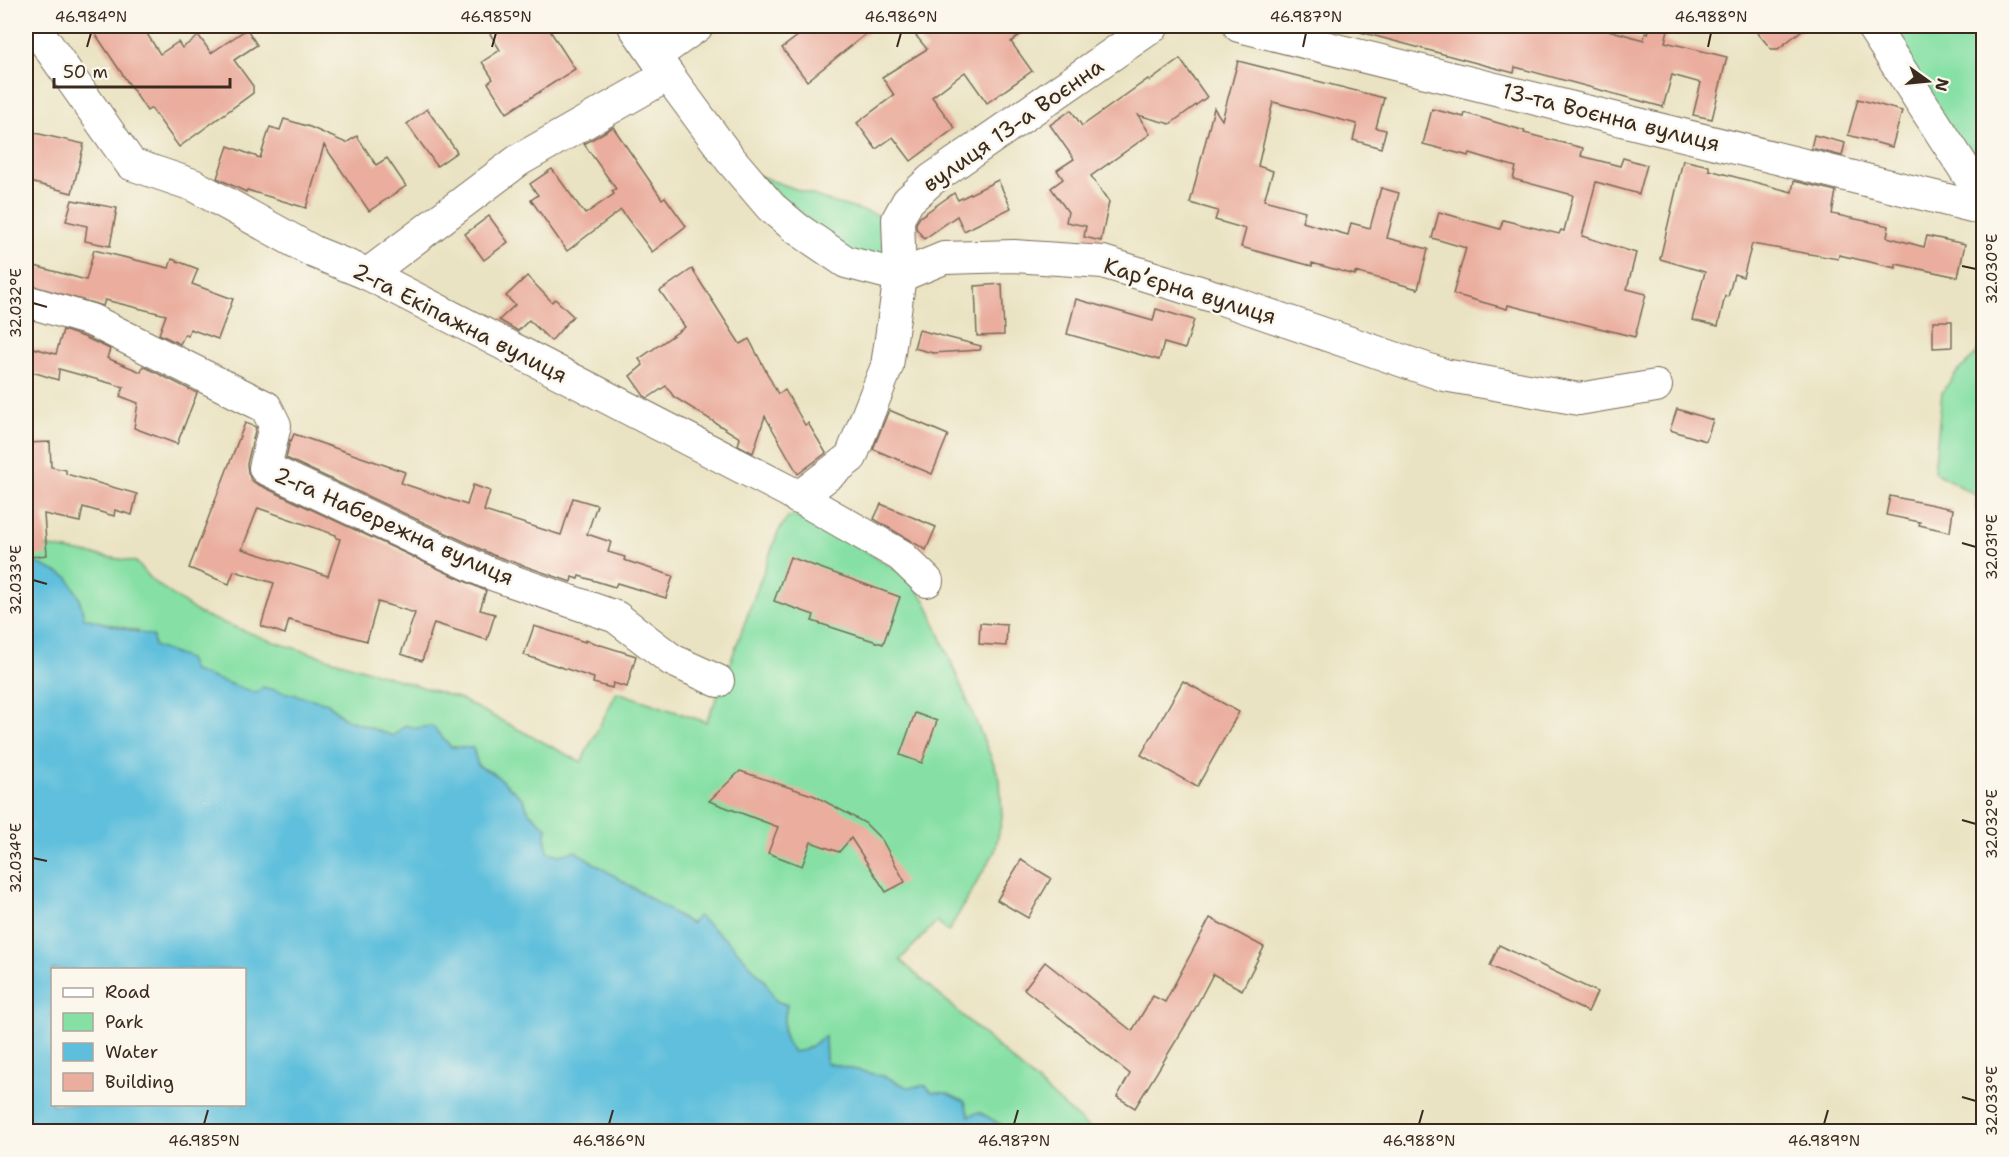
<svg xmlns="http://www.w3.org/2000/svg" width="2009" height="1157" font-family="'Shantell Sans',sans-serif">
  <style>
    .green { fill: #86e0a5; stroke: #608562; stroke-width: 1.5 }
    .water { fill: #5ebfdc; stroke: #4c747d; stroke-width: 1.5; fill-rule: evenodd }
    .building { fill: #eaad9e; fill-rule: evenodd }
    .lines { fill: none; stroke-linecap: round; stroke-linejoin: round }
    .minor-casing { stroke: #786b58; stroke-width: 34 }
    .minor { stroke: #fff; stroke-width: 32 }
    .ticks { fill: none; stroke: #3b2a1e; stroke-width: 2 }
    .labels { text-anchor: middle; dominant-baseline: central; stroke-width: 5; stroke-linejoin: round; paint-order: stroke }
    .street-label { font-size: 22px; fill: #3b2a1e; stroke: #fbf7ec }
    .neatline { fill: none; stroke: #3b2a1e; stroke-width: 2 }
    .ticks-label { font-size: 15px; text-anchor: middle; fill: #3b2a1e }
  </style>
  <rect width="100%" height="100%" fill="#fbf7ec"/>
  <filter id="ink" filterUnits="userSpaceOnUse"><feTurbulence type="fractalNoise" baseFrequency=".0167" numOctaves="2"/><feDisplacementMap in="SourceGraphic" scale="12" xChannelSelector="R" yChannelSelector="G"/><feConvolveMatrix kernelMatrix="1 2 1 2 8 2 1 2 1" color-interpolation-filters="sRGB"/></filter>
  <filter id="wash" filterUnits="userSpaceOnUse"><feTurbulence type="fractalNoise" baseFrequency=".008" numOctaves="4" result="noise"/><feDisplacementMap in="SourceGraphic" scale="24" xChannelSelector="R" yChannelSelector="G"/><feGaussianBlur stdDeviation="1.35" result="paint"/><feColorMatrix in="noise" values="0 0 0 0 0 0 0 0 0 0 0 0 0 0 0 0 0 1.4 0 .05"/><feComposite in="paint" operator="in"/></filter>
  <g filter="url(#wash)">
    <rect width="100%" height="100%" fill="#eae3c3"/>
    <!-- green -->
    <g class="green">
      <polygon points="1880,26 1983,26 1983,181"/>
      <polygon points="756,175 835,203 885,217 889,253 879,260 848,254"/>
      <polygon points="1983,330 1983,551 1979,550 1976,495 1934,472 1942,392 1958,371 1977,354"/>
      <path d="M806 515 909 577 926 602 1000 779 1002 818 995 851 948 932 937 921 900 960 1092 1131H1012L979 1112 969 1116 946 1093 931 1092 926 1086 907 1087 886 1077 826 1063 825 1036 805 1050 793 1052C780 1034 783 1026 787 1005L776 1001 764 980 698 917 691 924 645 896 548 852 545 837 547 828 529 812 523 799 493 773 478 766 473 749 451 747 432 726 417 728 393 736 343 718 328 703 256 693 193 671 187 659 154 646 138 631 84 618 79 597 30 559 26 558V543L136 562 154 582 200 614 271 641 458 698 581 762 617 692 706 722 719 693 778 532 788 517Z"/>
    </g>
    <!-- water -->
    <path class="water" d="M26 558 68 577 79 597 84 618 153 636 154 646 188 659 193 671 256 693 263 687 328 703 343 718 393 736 405 725 417 728 432 726 451 747 473 748 478 766 493 773 523 799 529 812 547 828 545 837 548 852 560 855 575 851 691 924 698 916 730 943 764 980 776 1001 787 1005C783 1026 779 1034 793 1052L805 1050 825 1036 826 1063 886 1077 907 1087 926 1086 932 1092 946 1093 965 1102 969 1116 979 1112 1012 1131H26ZM52 970H244V1104H52Z"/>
    <g id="blocks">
      <!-- building -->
      <g class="building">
        <polygon points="90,26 142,26 160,54 178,42 182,48 199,36 211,53 247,29 257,45 234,60 253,86 253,93 179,147 151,108 147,111"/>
        <polygon points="499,26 547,26 575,69 507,113 488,83 493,79 482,62 500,50 489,32"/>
        <polygon points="811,26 876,26 807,81 782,48"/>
        <polygon points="908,26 1032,26 1011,42 1032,71 987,103 965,72 932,97 955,128 911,161 893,137 876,149 857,123 894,95 882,77 927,49"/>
        <polygon points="1361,26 1594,26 1644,40 1645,33 1648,34 1650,26 1669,26 1665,42 1727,57 1712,119 1693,115 1701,83 1672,75 1663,107 1515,67 1514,73 1360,32"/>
        <polygon points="1752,26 1807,26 1778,49 1771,49"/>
        <polygon points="1180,59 1207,97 1170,124 1138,115 1150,134 1091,176 1109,202 1101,241 1084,237 1086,226 1066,222 1068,212 1051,188 1063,179 1057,170 1074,159 1050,125 1071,110 1082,126 1148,79 1150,81"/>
        <polygon points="1238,61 1384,98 1376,128 1386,130 1381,148 1353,140 1357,124 1273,102 1258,166 1273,171 1264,200 1305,211 1302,222 1348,235 1351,223 1370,228 1381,188 1399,193 1387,238 1428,249 1418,289 1355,272 1355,275 1312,263 1312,266 1241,247 1246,229 1215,220 1218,211 1190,203 1214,108 1222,120"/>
        <polygon points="1858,99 1902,111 1892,147 1848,135"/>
        <polygon points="427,109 457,152 437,166 407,124"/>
        <polygon points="1432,109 1464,117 1465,113 1525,131 1524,133 1583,148 1581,156 1620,166 1623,158 1647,165 1639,194 1596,182 1582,236 1636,253 1627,289 1646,294 1635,337 1508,305 1507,309 1453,294 1466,248 1432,238 1439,212 1500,229 1503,220 1559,234 1561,230 1564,231 1573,195 1513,179 1516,167 1470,153 1469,156 1423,144"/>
        <polygon points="284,119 310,127 346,143 357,136 376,165 387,158 406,186 369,211 324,145 306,208 247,190 246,192 217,178 228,146 260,158 270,127 280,130"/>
        <polygon points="613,127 662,199 665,197 686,226 652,252 621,210 567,251 531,200 538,195 530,184 552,169 585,214 614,194 612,191 616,189 584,144"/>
        <polygon points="26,131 84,144 72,193 26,181"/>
        <polygon points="1814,135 1845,143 1842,156 1811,148"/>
        <polygon points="1683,160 1709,166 1709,170 1792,192 1794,181 1836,191 1832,214 1889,226 1887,237 1924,247 1927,236 1965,244 1958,277 1896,264 1896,268 1839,255 1838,259 1752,244 1743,277 1734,274 1728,297 1725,296 1718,326 1692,320 1705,272 1660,259"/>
        <polygon points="998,180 1011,208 964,231 957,216 924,239 916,228 916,223 920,217 954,193 958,200"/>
        <polygon points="72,200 117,208 110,246 85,241 87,226 66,221"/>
        <polygon points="489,216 508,242 484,260 465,234"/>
        <polygon points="94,250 169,268 172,259 198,269 192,284 233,299 218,339 190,329 188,336 185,334 180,344 159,334 166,315 105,300 103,306 26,284 31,265 86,280"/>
        <polygon points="692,269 740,344 749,339 778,394 785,390 805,425 808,423 826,453 798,474 765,416 753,453 738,445 740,438 674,397 666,386 648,398 644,396 630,376 643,365 639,359 685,327 660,291"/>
        <polygon points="527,276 552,302 555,299 573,316 551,341 529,320 518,331 499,320 515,305 506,296"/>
        <polygon points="1002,284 1004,335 977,336 975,286"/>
        <polygon points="1076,299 1153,321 1156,309 1194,320 1185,349 1164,343 1159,360 1067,334"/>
        <polygon points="1933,321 1952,321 1952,347 1933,348"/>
        <polygon points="63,330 84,337 110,349 107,358 141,372 143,366 197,393 177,444 134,428 138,403 120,396 124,387 59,369 58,380 26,370 26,346 56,354"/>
        <polygon points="919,330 981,346 980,350 933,353 914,348"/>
        <polygon points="1677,409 1713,420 1706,441 1670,430"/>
        <polygon points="889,410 948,435 932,474 873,449"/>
        <path d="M245 423 256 427 247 464 248 472 251 480 257 484 486 591 480 610 495 614 487 640 434 623 422 661 401 654 415 613 378 602 367 641 289 620 285 634 261 626 274 583 234 571 229 584 189 568ZM258 508 336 535V538L340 539 328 576 242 549Z"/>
        <polygon points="294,434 405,472 401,483 467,505 473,485 490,491 484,511 561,535 573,498 597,505 587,534 611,542 608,552 625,557 624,560 673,576 666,598 617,583 615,587 579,576 578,579 572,577 571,582 493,555 286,458 290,440 291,441"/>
        <polygon points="50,442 51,467 66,470 66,474 137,494 132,515 115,510 114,516 83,507 80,522 44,514 47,555 30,557 26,503 26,443"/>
        <polygon points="1890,496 1953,509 1950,532 1919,525 1920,522 1886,515"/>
        <polygon points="881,504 936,527 926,550 874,519"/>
        <polygon points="790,557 900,597 883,644 812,621 814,615 774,601"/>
        <polygon points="980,623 1007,625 1006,646 979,644"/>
        <polygon points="534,626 585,642 585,640 636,656 627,687 613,683 612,688 593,683 594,678 524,655"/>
        <polygon points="1183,681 1239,712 1197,787 1141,755"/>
        <polygon points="915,713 937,721 922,763 900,755"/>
        <polygon points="740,771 815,796 865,823 882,840 905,882 886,892 851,838 839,852 811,842 802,866 768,853 778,827 709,801"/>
        <polygon points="1021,860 1051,878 1028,918 997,900"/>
        <polygon points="1210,918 1264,947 1242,990 1213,974 1190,1018 1135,1108 1117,1097 1130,1074 1024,989 1045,962 1132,1031 1153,996 1165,1002"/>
        <polygon points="1499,945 1597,992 1588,1012 1490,966"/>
      </g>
    </g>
  </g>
  <g filter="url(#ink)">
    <use href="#blocks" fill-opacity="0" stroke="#786b58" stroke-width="1.5"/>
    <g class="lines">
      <defs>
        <g id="minor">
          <polyline points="34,26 131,164 193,185 314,252 368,274 788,491 900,555 927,581"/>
          <polyline points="634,26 668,75 730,159 771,207 796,228 846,262 900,276"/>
          <polyline points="1239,26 1984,209"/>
          <polyline points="1872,26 1984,199"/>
          <polyline points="655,56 697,26"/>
          <polyline points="368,274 519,160 668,75"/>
          <polyline points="900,276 944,258 1014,256 1103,262 1222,299 1444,375 1579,399 1656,386"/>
          <polyline points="26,301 91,320 266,407 275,425 265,468 486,572 616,617 672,660 718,681"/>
          <polyline points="798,498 851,457 887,366 900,276 898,219 908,201 931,180 1153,26"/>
        </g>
      </defs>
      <!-- minor casing -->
      <use href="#minor" class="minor-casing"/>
      <!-- minor -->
      <use href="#minor" class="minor"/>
    </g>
  </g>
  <!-- ticks -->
  <path class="ticks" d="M87 47 91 33M492 47 496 33M897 47 901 33M1303 47 1306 33M1708 47 1711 33M1962 266 1976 269M33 303 47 307M1962 543 1976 547M33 580 47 584M1962 820 1976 824M33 858 47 861M1962 1097 1976 1101M204 1124 208 1110M609 1124 613 1110M1014 1124 1018 1110M1419 1124 1423 1110M1824 1124 1828 1110"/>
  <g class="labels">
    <!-- street labels -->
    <g class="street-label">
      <text transform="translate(1611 117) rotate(14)">13-та Воєнна вулиця</text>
      <text transform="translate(1013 125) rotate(-35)">вулиця 13-а Воєнна</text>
      <text transform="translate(1190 291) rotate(17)">Карʼєрна вулиця</text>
      <text transform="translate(460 323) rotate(27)">2-га Екіпажна вулиця</text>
      <text transform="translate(394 526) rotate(24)">2-га Набережна вулиця</text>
    </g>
  </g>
  <!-- margin -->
  <rect width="2009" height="1157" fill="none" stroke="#fbf7ec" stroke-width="66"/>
  <!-- legend -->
  <rect x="51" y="968" width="195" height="138" fill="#fbf7ec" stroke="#aea59a" stroke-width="1.5"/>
  <rect x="63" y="988" width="30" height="9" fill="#ffffff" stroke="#aea59a" stroke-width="1.5"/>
  <text x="105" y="998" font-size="18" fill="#3b2a1e">Road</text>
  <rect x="63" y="1013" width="30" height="18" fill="#86e0a5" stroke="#aea59a" stroke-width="1.5"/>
  <text x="105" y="1028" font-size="18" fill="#3b2a1e">Park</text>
  <rect x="63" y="1043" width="30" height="18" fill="#5ebfdc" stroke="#aea59a" stroke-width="1.5"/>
  <text x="105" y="1058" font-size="18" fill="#3b2a1e">Water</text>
  <rect x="63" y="1073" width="30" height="18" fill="#eaad9e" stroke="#aea59a" stroke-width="1.5"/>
  <text x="105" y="1088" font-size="18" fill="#3b2a1e">Building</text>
  <!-- north arrow -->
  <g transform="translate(1928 81) rotate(105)" stroke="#fbf7ec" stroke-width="4.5" paint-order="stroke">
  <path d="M0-4.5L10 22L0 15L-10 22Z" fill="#3b2a1e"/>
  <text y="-9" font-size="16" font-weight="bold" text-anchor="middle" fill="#3b2a1e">N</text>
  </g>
  <!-- scale -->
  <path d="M54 78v9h176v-9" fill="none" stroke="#3b2a1e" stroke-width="3"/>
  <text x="63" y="78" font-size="18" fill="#3b2a1e" stroke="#fbf7ec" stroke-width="4.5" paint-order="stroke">50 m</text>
  <rect x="33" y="33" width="1943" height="1091" class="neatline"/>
  <g class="ticks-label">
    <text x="91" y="22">46.984°N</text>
    <text x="496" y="22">46.985°N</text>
    <text x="901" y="22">46.986°N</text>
    <text x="1306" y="22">46.987°N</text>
    <text x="1711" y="22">46.988°N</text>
    <text transform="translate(1992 269) rotate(-90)" y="5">32.030°E</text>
    <text transform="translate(16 303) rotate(-90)" y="5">32.032°E</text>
    <text transform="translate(1992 547) rotate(-90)" y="5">32.031°E</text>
    <text transform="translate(16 580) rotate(-90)" y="5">32.033°E</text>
    <text transform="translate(1992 824) rotate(-90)" y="5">32.032°E</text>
    <text transform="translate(16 858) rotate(-90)" y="5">32.034°E</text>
    <text transform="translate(1992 1101) rotate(-90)" y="5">32.033°E</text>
    <text x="204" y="1146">46.985°N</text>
    <text x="609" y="1146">46.986°N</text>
    <text x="1014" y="1146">46.987°N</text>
    <text x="1419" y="1146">46.988°N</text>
    <text x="1824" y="1146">46.989°N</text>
  </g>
</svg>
